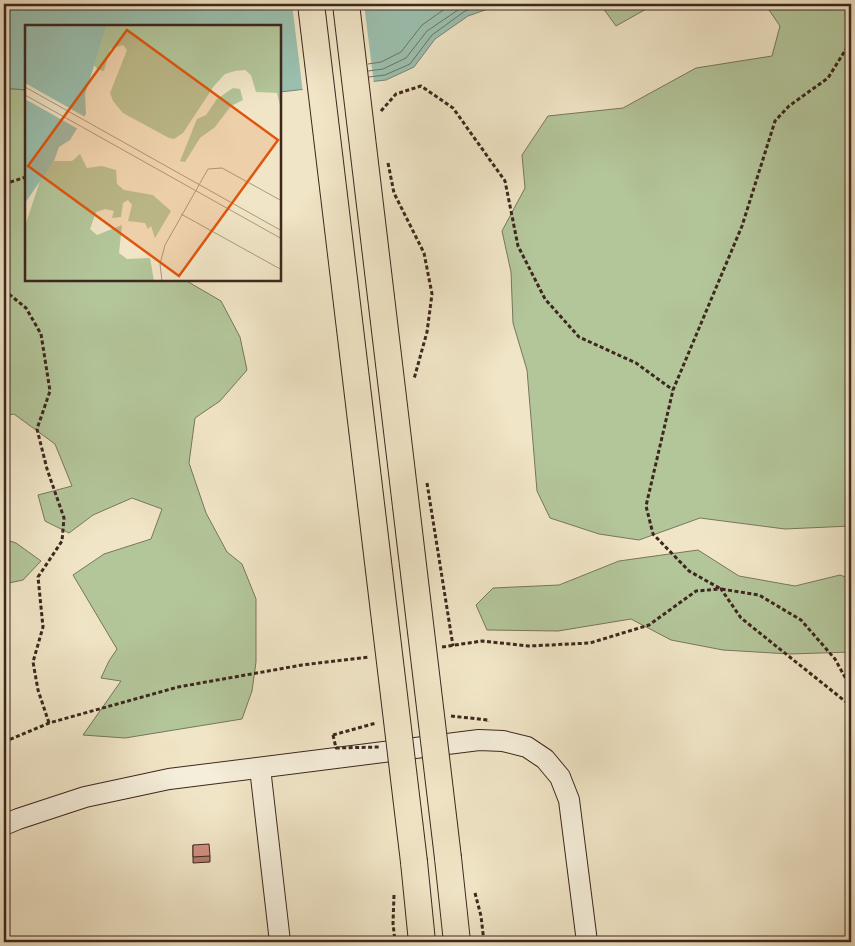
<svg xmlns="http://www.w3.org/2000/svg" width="855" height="946" font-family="'Old Standard TT',serif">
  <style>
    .green { fill: #b3c69a; stroke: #78765c }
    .water { fill: #9bc0af; stroke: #768375 }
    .pier { fill: #f0e5c6 }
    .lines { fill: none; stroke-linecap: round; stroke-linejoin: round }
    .shore { stroke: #6c7466; stroke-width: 1 }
    .secondary-casing { stroke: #3e271e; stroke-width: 22 }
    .highway-casing { stroke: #3e271e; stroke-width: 28 }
    .path { stroke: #3e271e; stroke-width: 3; stroke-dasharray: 4 2.5; stroke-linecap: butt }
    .secondary { stroke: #f5eeda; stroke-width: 20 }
    .highway { stroke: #f0e5c6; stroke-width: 26 }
    .highway-bridge-casing { stroke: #3e271e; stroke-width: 28; stroke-linecap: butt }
    .path-bridge { stroke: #3e271e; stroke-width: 3; stroke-dasharray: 4 2.5; stroke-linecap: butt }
    .highway-bridge { stroke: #f0e5c6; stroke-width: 26 }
    .wall { fill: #b57b6f; stroke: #3e271e }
    .building { fill: #d28f81; stroke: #3e271e }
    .inset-road { fill: none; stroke: #a99983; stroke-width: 1 }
    .view { fill: #e0560d; fill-opacity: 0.15; stroke: #e0560d; stroke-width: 2.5 }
    .inset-edge { fill: none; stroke: #3e271e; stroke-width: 2.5 }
  </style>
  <rect width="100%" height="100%" fill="#f0e5c6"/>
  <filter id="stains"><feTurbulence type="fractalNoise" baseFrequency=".004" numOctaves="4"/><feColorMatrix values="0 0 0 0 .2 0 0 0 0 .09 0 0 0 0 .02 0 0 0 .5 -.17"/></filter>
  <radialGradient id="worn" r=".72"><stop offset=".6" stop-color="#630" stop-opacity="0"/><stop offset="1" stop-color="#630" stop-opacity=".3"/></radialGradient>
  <!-- green -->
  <g class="green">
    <polygon points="603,4 655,4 616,26 603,8"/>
    <polygon points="765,4 851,4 851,526 785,529 700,518 639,540 599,534 550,518 537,491 527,370 513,323 511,272 502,231 525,188 522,155 548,116 623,108 696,68 772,56 780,26"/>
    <polygon points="4,88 26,90 26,280 185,280 221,301 240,337 247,370 220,401 195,418 189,463 206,513 227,552 242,564 256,599 256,662 252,691 242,719 125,738 83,735 121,681 101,678 109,661 117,649 73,575 104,554 151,539 162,509 132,498 93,515 69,533 45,521 38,495 72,486 55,444 14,414 4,416"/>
    <polygon points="4,539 16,543 41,561 23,580 4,584"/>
    <polygon points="698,550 739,576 795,586 840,575 851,579 851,652 790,654 723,650 671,640 631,619 558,631 487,630 476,605 493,588 559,585 619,561"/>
  </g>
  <!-- water -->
  <polygon class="water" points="4,4 502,4 468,16 435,39 414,67 386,80 280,92 280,26 26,26 26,90 4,88"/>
  <!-- pier -->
  <polygon class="pier" points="292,4 364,4 374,84 303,93"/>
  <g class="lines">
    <!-- shore -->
    <g class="shore">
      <polyline points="368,64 381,62 401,52 422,25 452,4"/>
      <polyline points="368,71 383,69 406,58 427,31 467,4"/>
      <polyline points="369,77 385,75 410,64 432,35 465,11 486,4"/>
    </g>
    <defs>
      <g id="secondary">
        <polyline points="260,768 280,942"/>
        <polyline points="4,825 18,819 85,797 169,779 479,740 503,741 527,747 545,759 560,777 569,800 587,942"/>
      </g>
      <g id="highway">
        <polyline points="448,858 457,942"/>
        <polyline points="414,862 422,942"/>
      </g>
    </defs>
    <!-- secondary casing -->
    <use href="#secondary" class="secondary-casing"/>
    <!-- highway casing -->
    <use href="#highway" class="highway-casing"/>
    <!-- path -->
    <g class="path">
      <polyline points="851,41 828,78 789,106 775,121 742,226 673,390 646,506 653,534 689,571 721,589 759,595 801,620 835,659 851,688"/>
      <polyline points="381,111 396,94 421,86 453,108 505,181 518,246 545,299 579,337 636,363 673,390"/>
      <polyline points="388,163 394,193 424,253 432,294 427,332 414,379"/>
      <polyline points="4,184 26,177"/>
      <polyline points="4,290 26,308 41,334 50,391 37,429 47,469 64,518 62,541 38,577 43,627 33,662 38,690 49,723"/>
      <polyline points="427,483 453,646"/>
      <polyline points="442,647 482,641 529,646 590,643 649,625 696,591 721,589 741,618 851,706"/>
      <polyline points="451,716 488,720 488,722"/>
      <polyline points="333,735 376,723"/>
      <polyline points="4,742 49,723 178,687 302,665 369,657"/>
      <polyline points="475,893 481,916 484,942"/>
      <polyline points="394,895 393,923 395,942"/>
    </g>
    <!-- secondary -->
    <use href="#secondary" class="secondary"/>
    <!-- highway -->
    <use href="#highway" class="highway"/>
    <defs>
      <g id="highway-bridge">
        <polyline points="311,4 414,862"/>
        <polyline points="346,4 448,858"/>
      </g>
    </defs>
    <!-- highway-bridge casing -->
    <use href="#highway-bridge" class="highway-bridge-casing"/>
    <!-- path-bridge -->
    <polyline class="path-bridge" points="333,735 336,748 380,747"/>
    <!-- highway-bridge -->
    <use href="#highway-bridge" class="highway-bridge"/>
  </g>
  <!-- wall -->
  <polygon class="wall" points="193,845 210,856 210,862 193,863"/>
  <!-- building -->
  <polygon class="building" points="209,844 210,856 193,857 193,845"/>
  <!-- overview -->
  <g transform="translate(25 25)">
    <rect width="256" height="256" fill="#f0e5c6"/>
    <path d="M82 0H256V85L252 68 231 67 226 50 220 45 210 46 200 49 189 61 158 108 149 114 144 113 98 88 88 76 85 68 102 25 98 20 85 24 79 46 72 44 69 40ZM208 63 215 64 218 75 206 81 190 102 175 113 160 137 155 136 172 94 181 90 192 74ZM55 129 62 143 77 141 91 145 92 159 99 165 128 170 146 186 130 213 126 201 123 204 120 198 103 196 107 180 103 175 98 178 96 192 87 193 89 186 80 184 71 187 65 204 72 210 97 200 94 228 102 234 125 233 129 256H0V201L16 153 29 136H47Z" fill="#b3c69a"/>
    <path d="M0 0H82L60 69 61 89 45 115 34 122 29 136 0 178Z" fill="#9bc0af"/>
    <path d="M0 58 62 93 55 105 0 74Z" fill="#f0e5c6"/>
    <path class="inset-road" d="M0 62 257 206M0 70 257 214M156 189 257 245M137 256 135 239 140 220 183 144 197 143 257 176"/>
    <path class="view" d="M102 5 253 115 154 251 3 141Z"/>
    <rect width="256" height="256" class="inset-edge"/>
  </g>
  <!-- margin -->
  <rect width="855" height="946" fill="none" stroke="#f0e5c6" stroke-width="20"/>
  <rect x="5" y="5" width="845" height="936" fill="none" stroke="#3e271e" stroke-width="2.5"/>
  <rect x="10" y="10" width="835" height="926" fill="none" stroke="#3e271e"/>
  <rect width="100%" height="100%" filter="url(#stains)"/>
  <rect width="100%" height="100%" fill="url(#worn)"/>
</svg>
